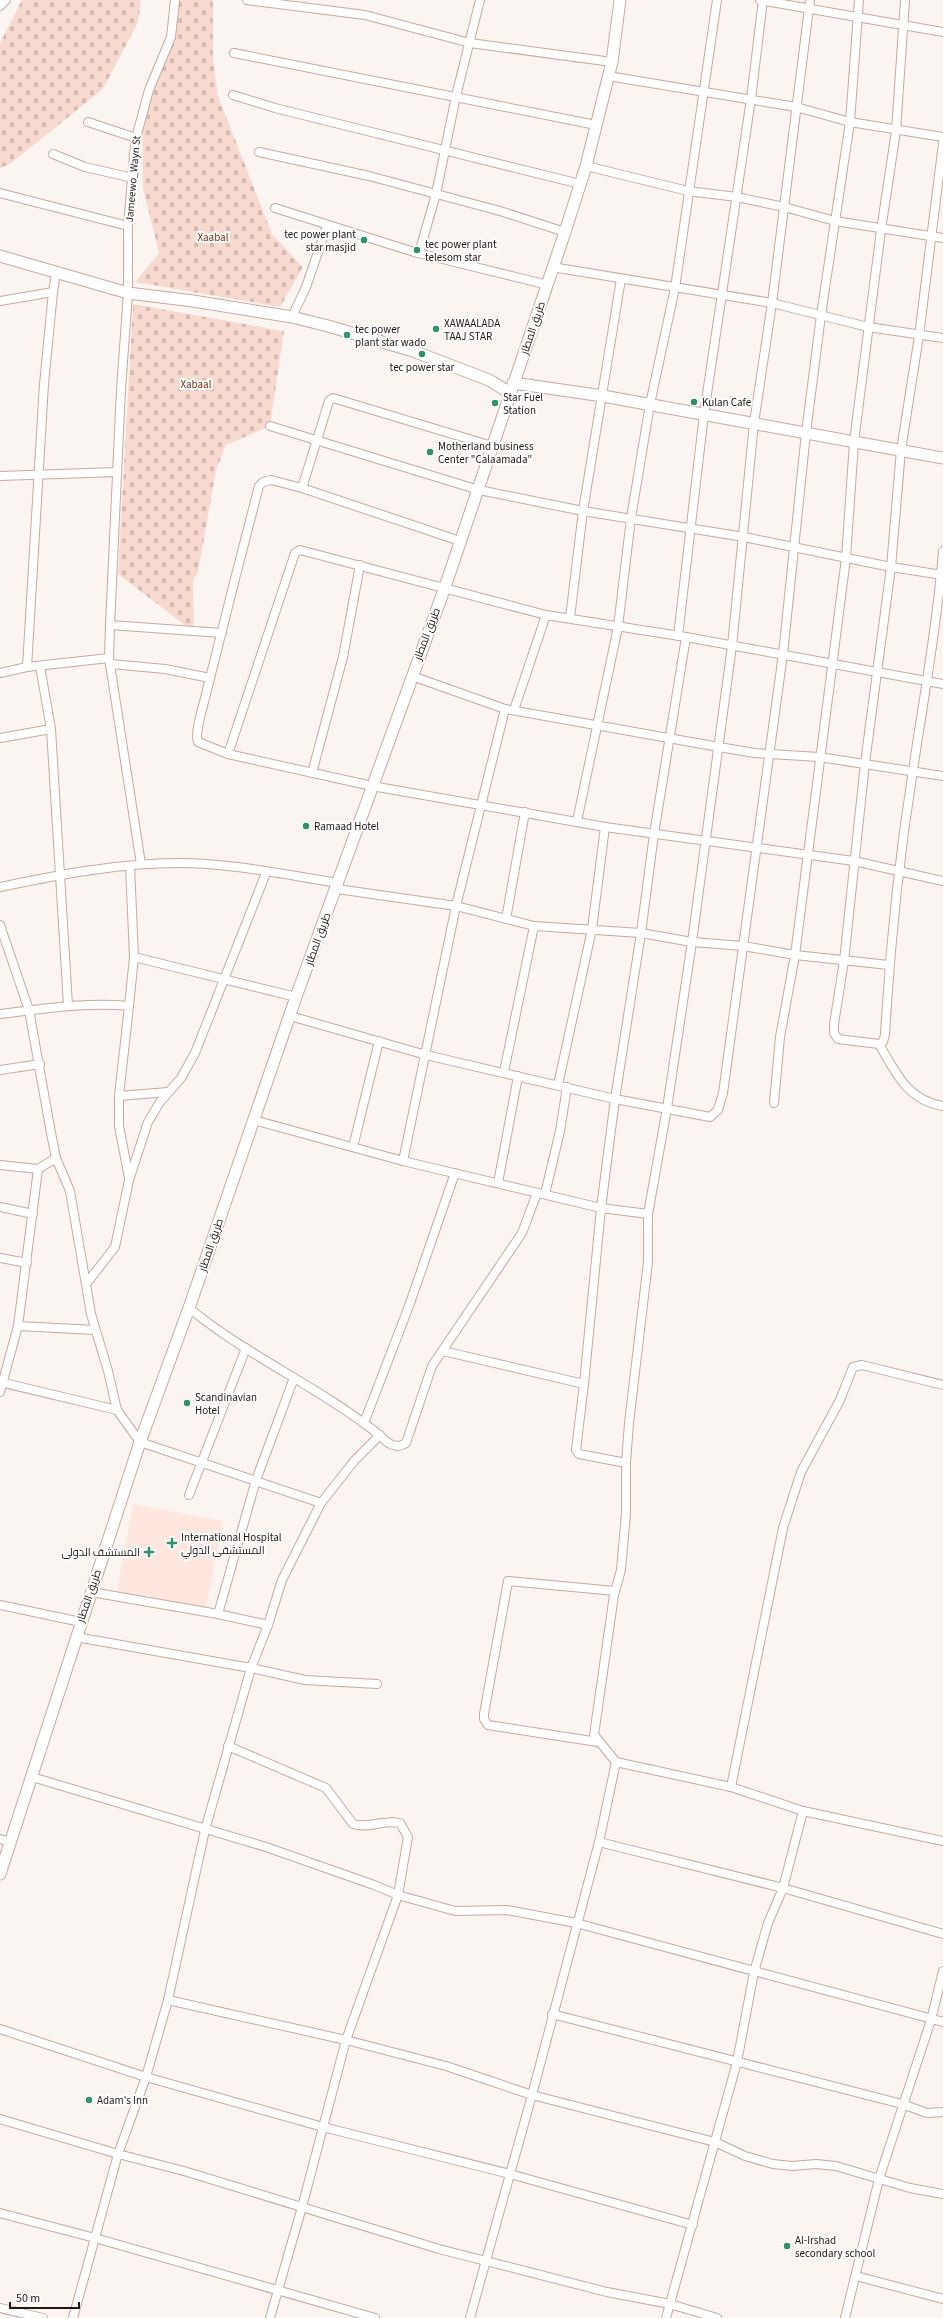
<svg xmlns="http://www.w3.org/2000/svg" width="943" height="2318" font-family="'Source Sans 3',Cairo,sans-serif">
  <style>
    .built { fill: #ffe6de }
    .cemetery { fill: url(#cemetery-stones) }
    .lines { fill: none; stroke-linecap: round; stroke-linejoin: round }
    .street-casing { stroke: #c8a99e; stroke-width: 10 }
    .secondary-casing { stroke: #c8a99e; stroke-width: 13 }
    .street { stroke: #fff; stroke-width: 8 }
    .secondary { stroke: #fff; stroke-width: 11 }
    .poi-dot { fill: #31916a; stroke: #fff; stroke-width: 1.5 }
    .labels { text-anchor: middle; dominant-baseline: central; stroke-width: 4; stroke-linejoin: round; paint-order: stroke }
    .street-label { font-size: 11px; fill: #221713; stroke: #fff }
    .poi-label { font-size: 11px; fill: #221713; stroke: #fff; text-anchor: start }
    .park-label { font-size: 11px; fill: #7c2d0e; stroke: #fff }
  </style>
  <defs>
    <pattern id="cemetery-stones" width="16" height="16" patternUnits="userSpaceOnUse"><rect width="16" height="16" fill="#f8d9cf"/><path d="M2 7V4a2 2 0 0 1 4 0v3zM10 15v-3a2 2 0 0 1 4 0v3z" fill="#d4bab1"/></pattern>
  </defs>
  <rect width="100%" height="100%" fill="#fbf5f2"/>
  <!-- built -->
  <polygon class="built" points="133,1504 223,1521 206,1608 117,1591"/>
  <!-- cemetery -->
  <g class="cemetery">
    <polygon points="22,0 141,0 138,22 103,89 10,164 0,168 0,43"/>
    <polygon points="177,0 213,0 213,59 218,96 272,234 303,267 280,307 135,282 159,253 143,188 142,114 167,46"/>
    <polygon points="133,304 284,331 270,426 226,445 216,470 198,572 193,580 194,632 118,574"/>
  </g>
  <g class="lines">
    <defs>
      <g id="street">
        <polyline points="247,0 365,15 470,43 612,62"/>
        <polyline points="760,0 943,32"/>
        <polyline points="810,0 772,303 754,423 732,646 692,942 667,1108 648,1214 648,1262 629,1423 626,1463 626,1513 621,1570 614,1595 594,1735 616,1762 731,1787 803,1811 943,1841"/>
        <polyline points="0,6 6,0"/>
        <polyline points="234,53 596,125"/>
        <polyline points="608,76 796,107 850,122 943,137"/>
        <polyline points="233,95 275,108 580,184"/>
        <polyline points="88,122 136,138"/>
        <polyline points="259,152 369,176 500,211 565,232"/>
        <polyline points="53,154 85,167 133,178"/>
        <polyline points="586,166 688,191 737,197 784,207 835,221 943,238"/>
        <polyline points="0,193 128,226"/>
        <polyline points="275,208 414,252 548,285"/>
        <polyline points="419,253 436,194 456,96 480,0"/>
        <polyline points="552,267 772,303 868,327 943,338"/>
        <polyline points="0,301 53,292 56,273"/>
        <polyline points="292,317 306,287 327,226"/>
        <polyline points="270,426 479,490 583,511 744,537 891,567 943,575"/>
        <polyline points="0,476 117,472"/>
        <polyline points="302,488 329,401 333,398 492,446"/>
        <path d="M460 541 302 488 271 480 263 482 259 486C241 555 223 625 206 694 204 704 194 733 198 742L228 754 372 786 605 827 854 861 943 881"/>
        <polyline points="570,618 583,511 621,279"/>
        <polyline points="110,625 222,633"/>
        <polyline points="678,636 704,414 751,99 763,0"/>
        <polyline points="111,664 165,669 210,678"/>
        <polyline points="40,666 51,729 68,1005"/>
        <polyline points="27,667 44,384 53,292"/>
        <polyline points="0,673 27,667 109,658"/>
        <polyline points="412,676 505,709 719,747 755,753 819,757 943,776"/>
        <polyline points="514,710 546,615"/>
        <polyline points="0,738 51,729"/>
        <polyline points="228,754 295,553 300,550 546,615 686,637 943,684"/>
        <polyline points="312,773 343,657 360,565"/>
        <polyline points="577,821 618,627 631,518 650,404 675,288 717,0"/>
        <polyline points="141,864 109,658 110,625 121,389 128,293 128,226 134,155 136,138 149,90 171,37 175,0"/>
        <path d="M0 887C58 875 119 863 178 863 232 863 286 875 339 883"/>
        <polyline points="337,889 456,906 534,926 641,933 692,942 743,946 795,955 889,965"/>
        <polyline points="506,919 525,812"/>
        <polyline points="0,925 29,1010 51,1133 56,1158 70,1191 91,1314 108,1371 117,1410 140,1442 321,1503"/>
        <polyline points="134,957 296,997"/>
        <path d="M0 1014C43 1009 85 1002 129 1006L134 957 130 866"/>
        <polyline points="290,1016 426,1055 615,1099 710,1117 718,1110 723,1093 783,654 806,433 821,315 850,122 859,0"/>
        <polyline points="879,1044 838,1039 834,1033 834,1024 844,961 865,763 891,567 901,450 919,336 943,143"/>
        <path d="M879 1044 883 1042 885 1035C890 946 899 858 913 770 924 697 937 625 943 551"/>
        <path d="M879 1044C896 1073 907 1100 943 1106"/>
        <polyline points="0,1070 40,1064"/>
        <polyline points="504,1072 534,926"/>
        <polyline points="558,1085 592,929 605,827"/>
        <polyline points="119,1096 168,1092"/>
        <polyline points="774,1103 780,1037 795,955 846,558 854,442 881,230 896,131 905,0"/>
        <polyline points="254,1120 403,1161 601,1208 648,1214"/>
        <polyline points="353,1147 379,1041"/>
        <polyline points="403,1161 456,906 505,709"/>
        <polyline points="0,1165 38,1169 56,1158"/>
        <polyline points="129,1178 119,1126 119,1096 129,1006"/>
        <polyline points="498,1183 518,1076"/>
        <polyline points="545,1194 560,1131 567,1087"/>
        <polyline points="0,1207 33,1214"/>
        <polyline points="0,1258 27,1263"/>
        <polyline points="86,1284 115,1247 129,1180 148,1122 160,1102 181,1078 195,1053 266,873"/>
        <path d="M189 1308C246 1355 315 1385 373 1430 383 1438 393 1452 406 1443L432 1366 522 1233 537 1193"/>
        <polyline points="18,1326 95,1330"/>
        <polyline points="443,1351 584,1384"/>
        <polyline points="0,1382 117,1410"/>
        <polyline points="0,1392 18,1326 38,1169"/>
        <polyline points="364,1423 409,1306 455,1173"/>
        <polyline points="626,1463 579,1454 576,1450 584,1384 601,1208 615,1099 641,933 654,834 686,637"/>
        <polyline points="189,1495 246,1348"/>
        <polyline points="91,1592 218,1614 268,1625"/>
        <polyline points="0,1605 81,1622"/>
        <polyline points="218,1614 256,1480 294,1378"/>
        <polyline points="76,1637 251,1668 305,1680 377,1684"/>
        <polyline points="598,1742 488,1725 484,1719 484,1714 508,1581 615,1591"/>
        <path d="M228 1746 326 1788 353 1824C370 1829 383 1819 400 1823L408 1837 398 1895 346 2040 302 2207 270 2318"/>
        <polyline points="32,1777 266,1847 374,1885 398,1895 455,1911 507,1910 576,1923 943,2022"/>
        <polyline points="731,1787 783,1528 801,1472 840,1400 853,1367 862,1365 943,1385"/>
        <polyline points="0,1839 11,1842"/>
        <polyline points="599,1842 783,1888 943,1934"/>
        <polyline points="168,2000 346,2040 446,2066 532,2095 715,2142 745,2156 773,2164 792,2166 816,2164 836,2166 910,2188 943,2194"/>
        <polyline points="552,2014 902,2104 927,2113 943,2112"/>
        <polyline points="0,2029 146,2077 323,2127 510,2174 693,2225"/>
        <polyline points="0,2119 118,2154 184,2171 439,2249 607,2292 670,2304 717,2318"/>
        <polyline points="0,2213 95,2238 375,2318"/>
        <polyline points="856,2276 943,2299"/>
        <polyline points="0,2308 43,2318"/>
        <polyline points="73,2318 118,2154 146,2077 168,2000 205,1830 251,1668 268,1625 282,1580 321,1503 355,1460 380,1435"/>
        <polyline points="470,2318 532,2095 599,1842 616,1762"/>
        <polyline points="666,2318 737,2062 754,1972 768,1923 783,1888 803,1811"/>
        <polyline points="845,2318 879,2179 931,2020 943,1971"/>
      </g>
      <g id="secondary">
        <polyline points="0,256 128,293 193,301 292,317 328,326 413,351 489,380 510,393"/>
        <polyline points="513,383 603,396 943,458"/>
        <polyline points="0,1874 140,1442 189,1308 296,997 445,587 565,232 586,166 612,62 620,0"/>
      </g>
    </defs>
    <!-- street casing -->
    <use href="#street" class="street-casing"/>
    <!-- secondary casing -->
    <use href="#secondary" class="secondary-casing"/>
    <!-- street -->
    <use href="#street" class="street"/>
    <!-- secondary -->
    <use href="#secondary" class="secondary"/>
  </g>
  <!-- markers -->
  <g class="poi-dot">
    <circle cx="364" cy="240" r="4"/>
    <circle cx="417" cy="250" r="4"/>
    <circle cx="436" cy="329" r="4"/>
    <circle cx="347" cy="335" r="4"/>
    <circle cx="422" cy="354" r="4"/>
    <circle cx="694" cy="402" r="4"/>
    <circle cx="495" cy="403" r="4"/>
    <circle cx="430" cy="452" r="4"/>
    <circle cx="306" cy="826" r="4"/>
    <circle cx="187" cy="1403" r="4"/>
    <path d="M170 1537h4v4h4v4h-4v4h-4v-4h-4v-4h4z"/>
    <path d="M147 1546h4v4h4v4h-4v4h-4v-4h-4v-4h4z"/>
    <circle cx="89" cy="2100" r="4"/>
    <circle cx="787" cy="2246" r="4"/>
  </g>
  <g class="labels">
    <!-- street labels -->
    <g class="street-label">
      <text transform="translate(133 179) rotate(-85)">Jameewo_Wayn St</text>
      <text transform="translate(533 328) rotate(-71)">طريق المطار</text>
      <text transform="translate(427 634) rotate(-69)">طريق المطار</text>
      <text transform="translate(318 939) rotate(-70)">طريق المطار</text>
      <text transform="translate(211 1245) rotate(-71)">طريق المطار</text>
      <text transform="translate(89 1596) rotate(-71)">طريق المطار</text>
    </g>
    <!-- poi labels -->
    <g class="poi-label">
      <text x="356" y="234" text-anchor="end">tec power plant<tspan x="356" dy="13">star masjid</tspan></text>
      <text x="425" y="244">tec power plant<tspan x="425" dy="13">telesom star</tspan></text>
      <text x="444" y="323">XAWAALADA<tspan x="444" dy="13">TAAJ STAR</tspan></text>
      <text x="355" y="329">tec power<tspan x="355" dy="13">plant star wado</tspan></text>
      <text x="422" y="367" text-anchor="middle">tec power star</text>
      <text x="503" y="397">Star Fuel<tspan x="503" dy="13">Station</tspan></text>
      <text x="702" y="402">Kulan Cafe</text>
      <text x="438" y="446">Motherland business<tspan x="438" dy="13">Center "Calaamada"</tspan></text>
      <text x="314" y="826">Ramaad Hotel</text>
      <text x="195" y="1397">Scandinavian<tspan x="195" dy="13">Hotel</tspan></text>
      <text x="181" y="1537">International Hospital<tspan x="181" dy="13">المستشفى الدولي</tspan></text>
      <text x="140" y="1552" text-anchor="end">المستشف الدولى</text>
      <text x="97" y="2100">Adam's Inn</text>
      <text x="795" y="2240">Al-Irshad<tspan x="795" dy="13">secondary school</tspan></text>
    </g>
    <!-- park labels -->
    <g class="park-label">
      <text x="213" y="237">Xaabal</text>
      <text x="196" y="384">Xabaal</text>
    </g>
  </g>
  <!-- scale -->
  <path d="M10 2302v6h69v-6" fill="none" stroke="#221713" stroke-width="2"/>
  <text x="16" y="2302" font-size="12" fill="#221713" stroke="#ffffff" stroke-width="3" paint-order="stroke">50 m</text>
</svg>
